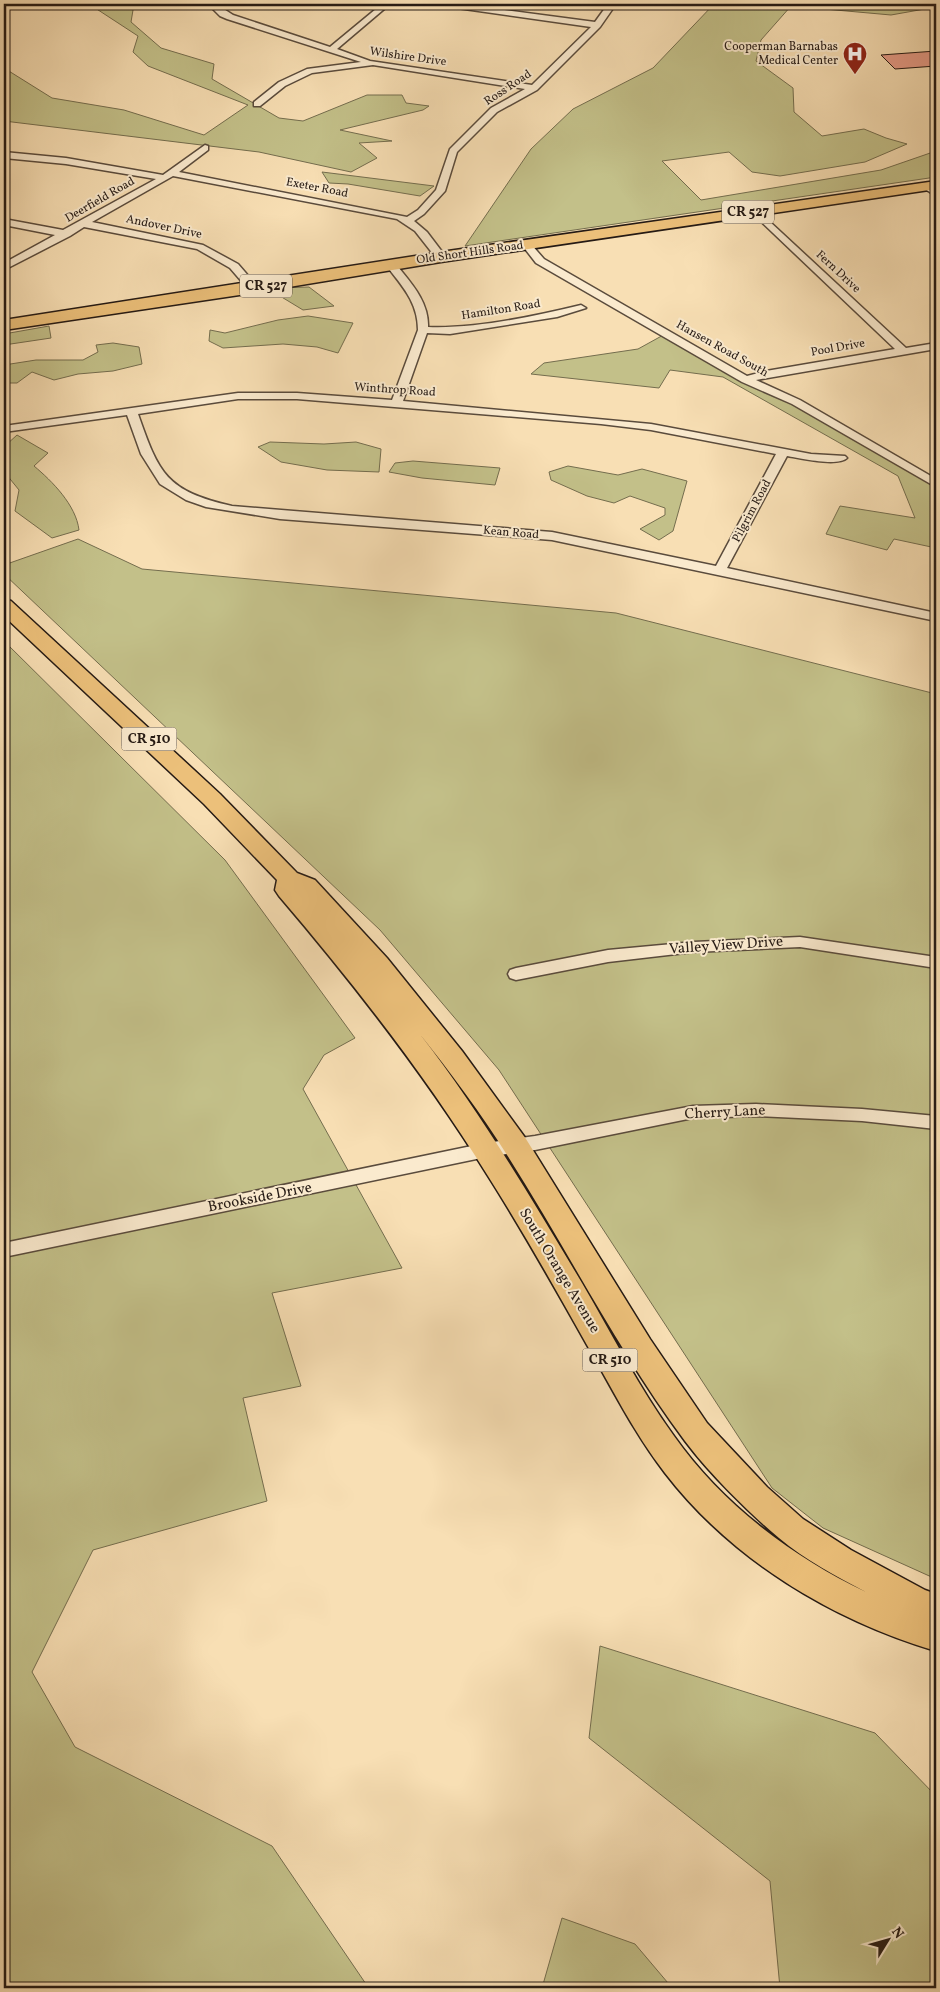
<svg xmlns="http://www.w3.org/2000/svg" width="940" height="1992" font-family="Vollkorn,serif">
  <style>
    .green { fill: #c3c089; stroke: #746d4e }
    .building { fill: #e89d89; stroke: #251a14 }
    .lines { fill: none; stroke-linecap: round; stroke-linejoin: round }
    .minor-casing { stroke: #5a4b3c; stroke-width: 3 }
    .primary-casing { stroke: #251a14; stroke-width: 3 }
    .minor { fill: #faeace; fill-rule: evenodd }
    .primary { fill: #ecc07a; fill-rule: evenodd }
    .labels { text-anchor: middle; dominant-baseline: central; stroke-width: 4; stroke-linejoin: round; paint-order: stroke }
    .far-poi-label { font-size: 12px; fill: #251a14; stroke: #faeace; text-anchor: end }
    .far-street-label { font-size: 12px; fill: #251a14; stroke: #faeace }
    .shield { fill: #faeace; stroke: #65584c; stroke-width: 1 }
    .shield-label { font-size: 14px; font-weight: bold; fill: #251a14 }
    .street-label { font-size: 15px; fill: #251a14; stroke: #faeace }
  </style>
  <rect width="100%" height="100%" fill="#f8dfb4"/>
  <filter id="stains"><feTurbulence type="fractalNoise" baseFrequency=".004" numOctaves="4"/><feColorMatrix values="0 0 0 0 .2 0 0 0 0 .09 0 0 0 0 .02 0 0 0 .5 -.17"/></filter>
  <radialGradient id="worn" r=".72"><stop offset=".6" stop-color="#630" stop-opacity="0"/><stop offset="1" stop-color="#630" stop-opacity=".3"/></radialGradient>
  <!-- green -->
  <g class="green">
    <polygon points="89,4 134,4 131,22 161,48 214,64 212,79 279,118 303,121 367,95 402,95 406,103 429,106 423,110 340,130 392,141 359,143 377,158 351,172 259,152 4,121 4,68 52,98 124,110 204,135 248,105 148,66 133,52 138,36"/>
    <polygon points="714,4 936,4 936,7 891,15 791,6 761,40 756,61 793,88 794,112 822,136 864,129 886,138 907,144 865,162 780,176 752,172 729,152 662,161 701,200 881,170 936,151 936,177 465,246 531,149 573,109 653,68"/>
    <polygon points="322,172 434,186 420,196 348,184 329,183"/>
    <polygon points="309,287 334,306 303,310 275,293 278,288"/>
    <polygon points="308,316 353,323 338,353 317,347 283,344 223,348 209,341 210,330 225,333 278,320"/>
    <polygon points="49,326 51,338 4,345 4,334"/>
    <polygon points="667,333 936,486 936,548 894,539 887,550 826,534 840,506 915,518 898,476 723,377 670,370 659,388 531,374 544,363 638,349"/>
    <polygon points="113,343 139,347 142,364 113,371 78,374 54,380 32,372 17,383 4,383 4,365 36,360 83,360 98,352 96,345"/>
    <path d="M17 435 48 453 34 466C52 481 76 505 79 530L52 538 15 511 19 490 6 474 9 459 6 445Z"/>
    <polygon points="270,442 324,444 356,442 381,449 379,472 327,470 281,462 258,447"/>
    <polygon points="413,461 500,468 495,485 422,478 389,472 395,463"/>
    <polygon points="568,466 618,475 642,469 687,481 673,531 659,540 640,529 665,515 665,508 630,496 614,503 587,496 551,480 549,472"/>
    <polygon points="78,539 142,569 616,613 936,694 936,1579 823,1528 772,1488 499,1070 380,930 4,574 4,565"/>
    <polygon points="4,641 225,860 355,1038 324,1055 303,1089 402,1268 272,1293 301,1386 243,1398 267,1501 93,1550 32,1672 75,1747 272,1846 368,1987 383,1988 4,1988"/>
    <polygon points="600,1646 875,1733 936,1796 936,1988 780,1988 770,1881 589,1738"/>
    <polygon points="562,1918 635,1944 668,1983 666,1988 542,1988"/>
  </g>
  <!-- building -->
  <polygon class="building" points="936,51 936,66 895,69 881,55"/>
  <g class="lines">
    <defs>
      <g id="minor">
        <polygon points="208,4 216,4 233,15 330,47 382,4 390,4 337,49 370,61 532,85 591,27 443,6 439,4 458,4 595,22 608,4 616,4 600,27 537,90 497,112 457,152 445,191 424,214 414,221 427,232 446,257 445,259 437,259 415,231 397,219 173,176 92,222 203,245 238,264 257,286 257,290 249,290 230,268 197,249 84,227 70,236 4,270 4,263 55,235 4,225 4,219 63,230 156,179 66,164 4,158 4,152 66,158 163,175 205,145 208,146 208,150 179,172 407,217 418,210 436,190 450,149 491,108 525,89 373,65 312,73 285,86 260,106 254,106 254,102 279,82 307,69 361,62 227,19 220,16"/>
        <polygon points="925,185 931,185 936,189 936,196 925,189"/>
        <polygon points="755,208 906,348 936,343 936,349 756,380 800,400 936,479 936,487 792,404 742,382 536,263 522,245 530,243 544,259 747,376 766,371 895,349 752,213 750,211"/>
        <path d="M391 262 395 263C410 282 429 301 428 327 475 329 536 316 581 305L586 308 557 317 450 334 427 333 403 401 651 424 811 454 845 456 847 458C838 467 799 458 787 456L727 568 936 613V621L552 540 280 519 206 507 186 500 160 484 141 454 127 415 4 432V426L238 393H297L392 400 418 330C418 302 402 286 386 265ZM238 399H297L601 424 651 430 776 454 716 566 552 532 232 506C166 491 159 474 138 414Z"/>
        <polygon points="800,937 936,957 936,968 800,947 694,952 608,962 516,980 510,978 508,974 510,970 516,968 608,950 694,942"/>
        <polygon points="756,1104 862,1109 936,1116 936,1129 862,1121 756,1116 693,1118 535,1150 486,1157 4,1257 4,1243 486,1143 535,1136 693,1106"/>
      </g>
      <g id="primary">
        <polygon points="936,181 936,189 441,262 253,293 4,330 4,320 441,252"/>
        <path d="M4 599 11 601 220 794 297 873 315 880 387 958 462 1051 526 1139 650 1339 707 1423 767 1487 803 1519 851 1550 925 1590 936 1594V1651C832 1620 732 1560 665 1473 634 1433 612 1388 587 1345 555 1288 523 1231 488 1176 426 1076 355 985 279 896L275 890 277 880 204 804 4 616ZM419 1033C450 1072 481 1113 507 1155 567 1249 618 1351 685 1441 709 1473 748 1512 779 1538 805 1560 836 1576 866 1592 791 1556 722 1504 674 1436 639 1388 612 1334 582 1283 531 1198 480 1111 419 1033Z"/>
      </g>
    </defs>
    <!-- minor casing -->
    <use href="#minor" class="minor-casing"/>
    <!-- primary casing -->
    <use href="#primary" class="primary-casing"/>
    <!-- minor -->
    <use href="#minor" class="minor"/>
    <!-- primary -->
    <use href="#primary" class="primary"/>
  </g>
  <!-- icons -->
  <defs>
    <symbol id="hospital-pin" viewBox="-11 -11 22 30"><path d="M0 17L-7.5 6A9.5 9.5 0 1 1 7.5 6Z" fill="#8f2418" stroke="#faeace"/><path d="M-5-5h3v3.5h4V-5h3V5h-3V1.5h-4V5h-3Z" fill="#fff"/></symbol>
  </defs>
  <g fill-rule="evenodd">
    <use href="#hospital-pin" x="841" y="40" width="28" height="38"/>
  </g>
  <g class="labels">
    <!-- far-poi labels -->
    <g class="far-poi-label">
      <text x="838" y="47">Cooperman Barnabas<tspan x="838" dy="14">Medical Center</tspan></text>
    </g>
    <!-- far-street labels -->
    <g class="far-street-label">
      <text transform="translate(408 57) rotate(8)">Wilshire Drive</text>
      <text transform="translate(508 88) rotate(-34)">Ross Road</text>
      <text transform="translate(317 188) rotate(11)">Exeter Road</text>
      <text transform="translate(100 200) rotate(-30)">Deerfield Road</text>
      <text transform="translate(164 227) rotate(12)">Andover Drive</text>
      <text transform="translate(470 253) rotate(-8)">Old Short Hills Road</text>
      <text transform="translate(838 272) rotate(43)">Fern Drive</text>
      <text transform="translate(501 310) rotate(-9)">Hamilton Road</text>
      <text transform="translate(838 348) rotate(-10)">Pool Drive</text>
      <text transform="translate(722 349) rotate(29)">Hansen Road South</text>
      <text transform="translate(395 390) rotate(4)">Winthrop Road</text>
      <text transform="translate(752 511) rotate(-62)">Pilgrim Road</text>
      <text transform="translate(511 533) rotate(5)">Kean Road</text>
    </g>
    <!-- shield labels -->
    <g class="shield">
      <rect x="722" y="200.5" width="52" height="23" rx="4"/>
      <rect x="240" y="274.5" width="52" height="23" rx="4"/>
      <rect x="121.5" y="727.5" width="55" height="23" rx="4"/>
      <rect x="582.5" y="1348.5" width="55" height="23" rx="4"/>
    </g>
    <g class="shield-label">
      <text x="748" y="212">CR 527</text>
      <text x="266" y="286">CR 527</text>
      <text x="149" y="739">CR 510</text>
      <text x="610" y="1360">CR 510</text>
    </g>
    <!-- street labels -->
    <g class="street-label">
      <text transform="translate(726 946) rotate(-4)">Valley View Drive</text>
      <text transform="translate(725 1113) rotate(-3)">Cherry Lane</text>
      <text transform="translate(260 1198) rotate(-11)">Brookside Drive</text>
      <text transform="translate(559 1271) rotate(59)">South Orange Avenue</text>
    </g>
  </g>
  <!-- margin -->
  <rect width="940" height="1992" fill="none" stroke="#f8dfb4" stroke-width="20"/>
  <rect x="5" y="5" width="930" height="1982" fill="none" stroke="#251a14" stroke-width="2.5"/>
  <rect x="10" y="10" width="920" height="1972" fill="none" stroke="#251a14"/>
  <!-- north arrow -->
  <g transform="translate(888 1940) rotate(53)" stroke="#faeace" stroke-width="4" paint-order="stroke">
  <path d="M0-4L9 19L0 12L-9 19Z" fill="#251a14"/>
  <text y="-8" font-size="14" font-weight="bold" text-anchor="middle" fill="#251a14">N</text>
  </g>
  <rect width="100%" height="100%" filter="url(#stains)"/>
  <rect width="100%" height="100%" fill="url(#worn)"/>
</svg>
